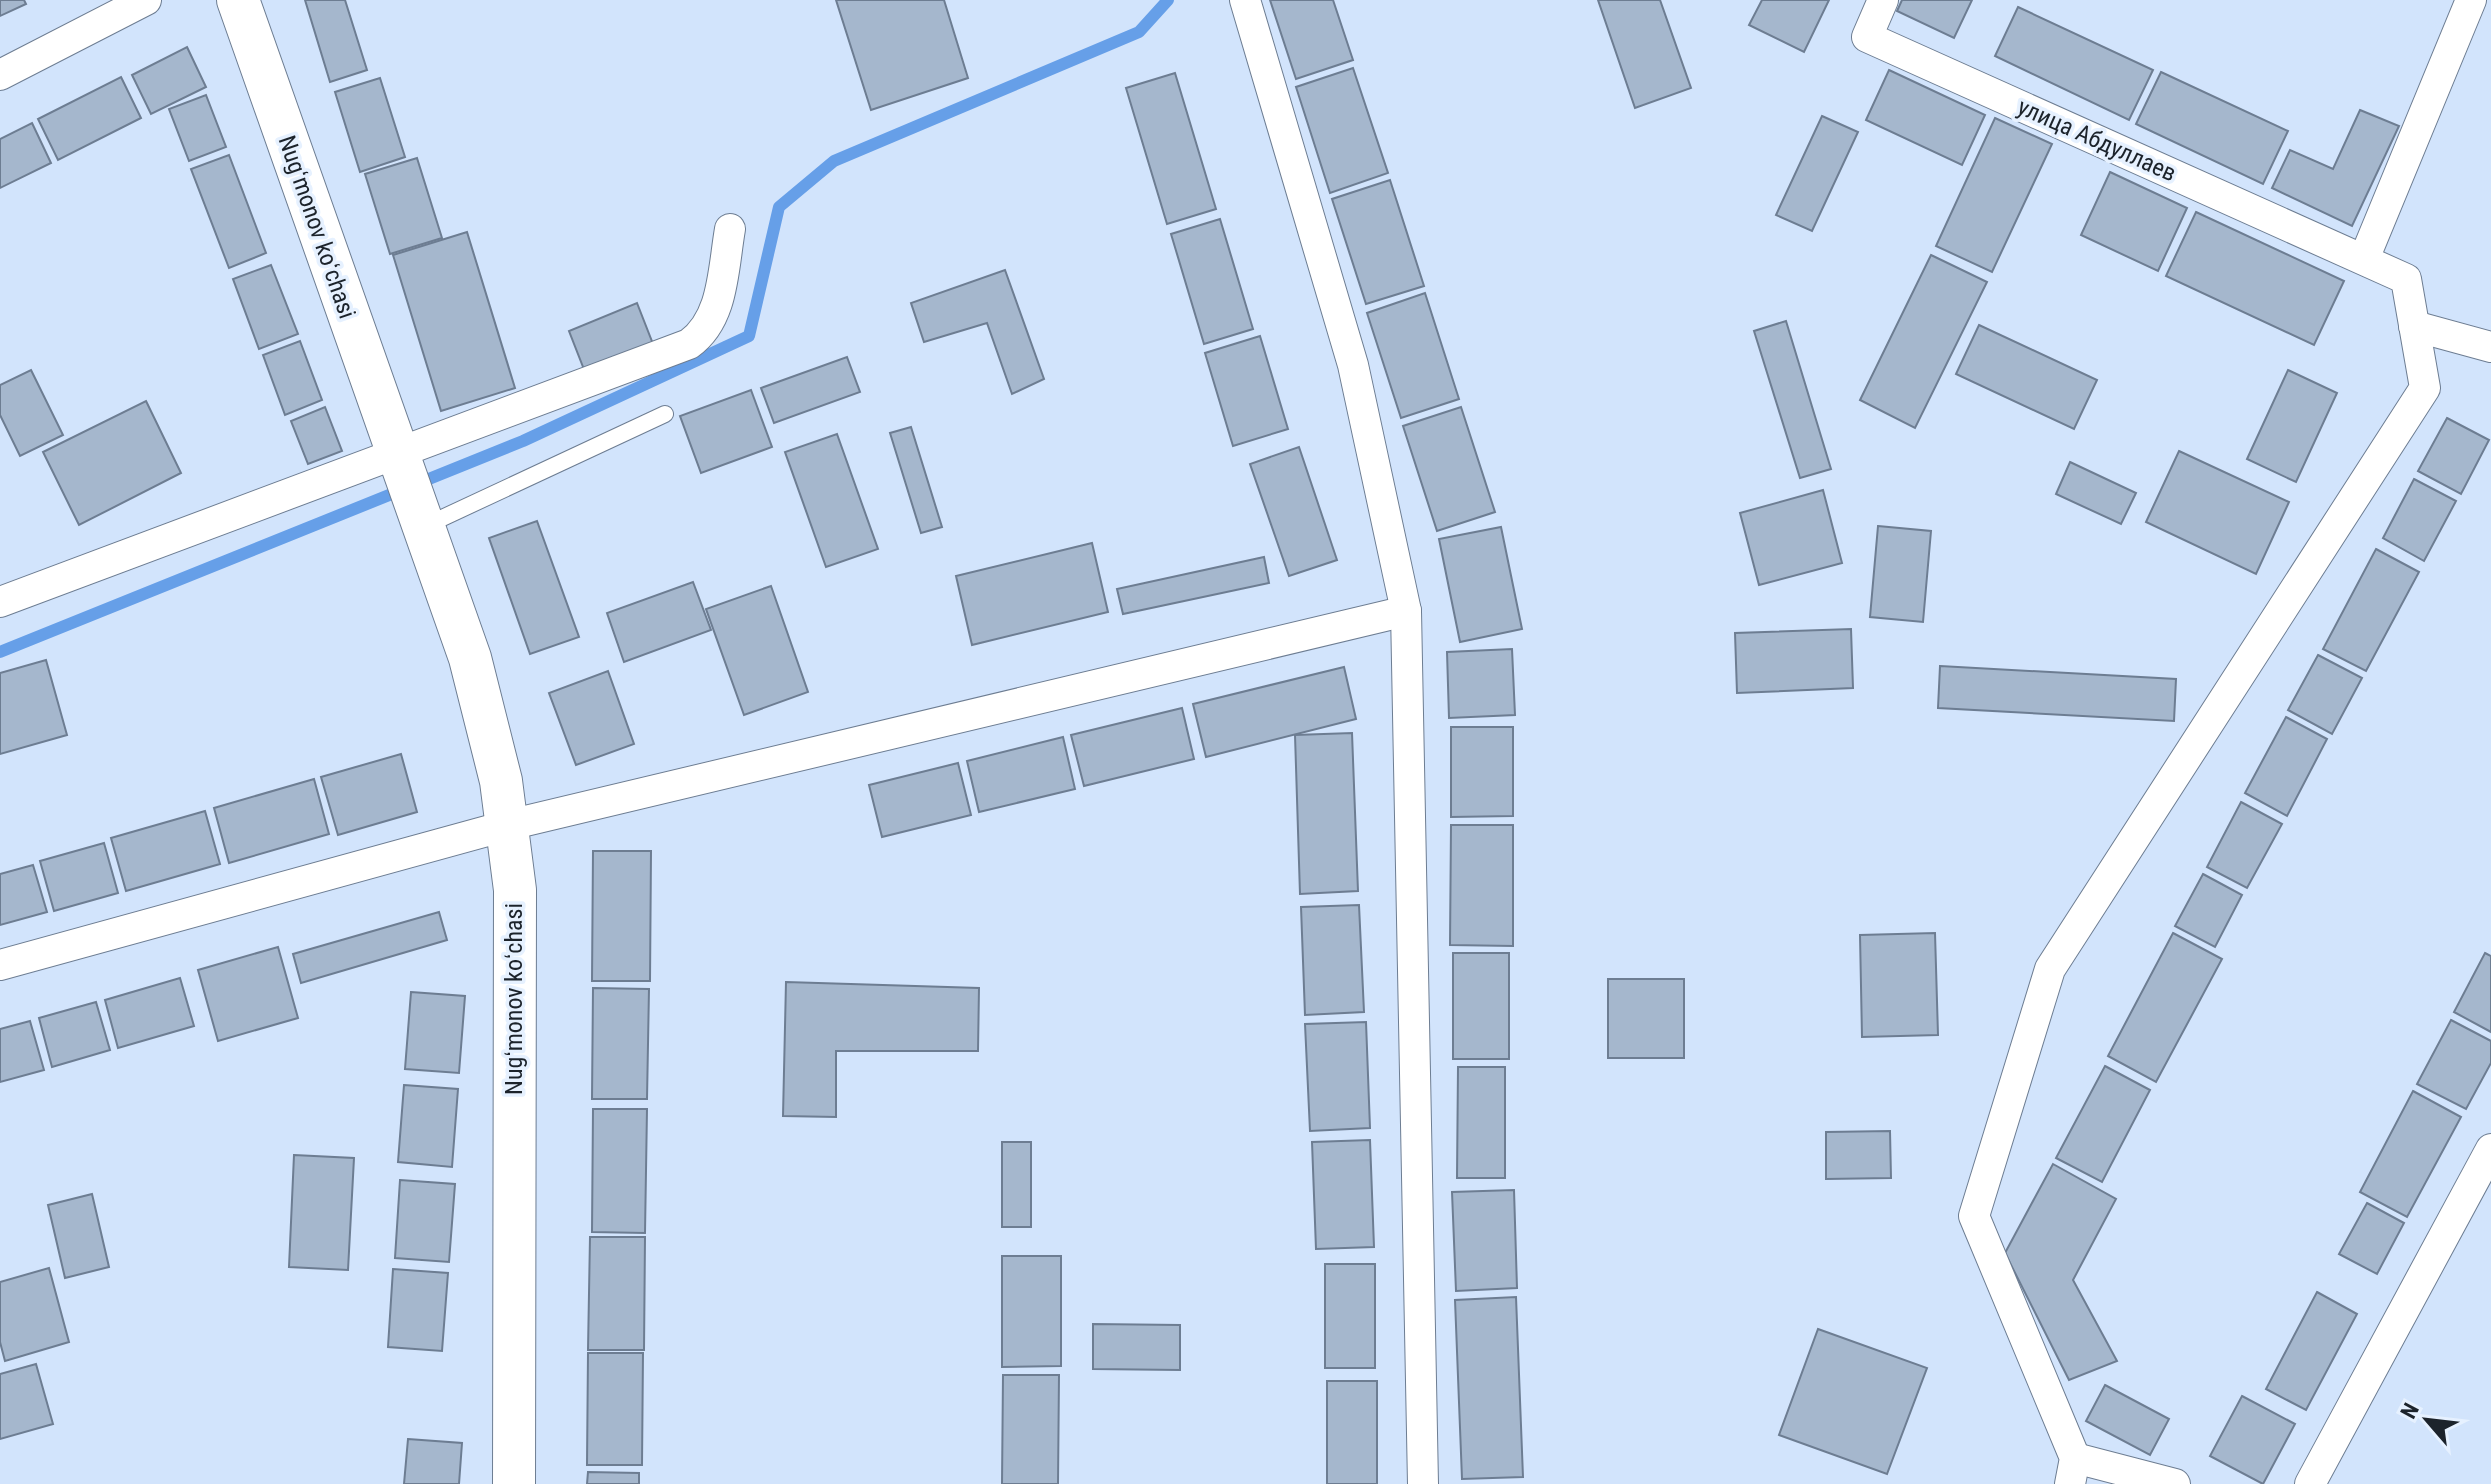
<svg xmlns="http://www.w3.org/2000/svg" width="2491" height="1484" font-family="'Roboto Condensed',sans-serif">
  <style>
    .lines { fill: none; stroke-linecap: round; stroke-linejoin: round }
    .stream { stroke: #669fe8; stroke-width: 12 }
    .building { fill: #a5b7cd; stroke: #6d7d92; stroke-width: 2 }
    .lane-casing { stroke: #6d7d92; stroke-width: 18 }
    .street-casing { stroke: #6d7d92; stroke-width: 32 }
    .secondary-casing { stroke: #6d7d92; stroke-width: 44 }
    .lane { stroke: #fff; stroke-width: 16 }
    .street { stroke: #fff; stroke-width: 30 }
    .secondary { stroke: #fff; stroke-width: 42 }
    .labels { text-anchor: middle; dominant-baseline: central; stroke-width: 7; stroke-linejoin: round; paint-order: stroke }
    .street-label { font-size: 24px; fill: #1c232b; stroke: #e6f1ff }
  </style>
  <rect width="100%" height="100%" fill="#d2e4fc"/>
  <g class="lines">
    <!-- stream -->
    <polyline class="stream" points="0,652 523,441 749,336 779,207 834,161 1139,32 1168,0"/>
  </g>
  <!-- building -->
  <g class="building">
    <polygon points="0,0 24,0 26,4 0,16"/>
    <polygon points="305,0 345,0 367,70 330,82"/>
    <polygon points="836,0 944,0 968,78 871,110"/>
    <polygon points="1270,0 1333,0 1353,60 1296,79"/>
    <polygon points="1598,0 1660,0 1691,88 1635,108"/>
    <polygon points="1762,0 1829,0 1804,52 1749,25"/>
    <polygon points="1902,0 1972,0 1954,38 1897,11"/>
    <polygon points="2018,7 2153,70 2129,120 1995,56"/>
    <polygon points="187,47 206,87 151,114 132,75"/>
    <polygon points="1353,68 1388,173 1330,193 1296,87"/>
    <polygon points="1889,70 1985,115 1962,165 1866,120"/>
    <polygon points="2161,72 2288,131 2263,184 2136,124"/>
    <polygon points="1175,73 1216,209 1167,224 1126,88"/>
    <polygon points="121,77 141,118 58,160 38,119"/>
    <polygon points="380,78 405,157 360,172 335,92"/>
    <polygon points="206,95 226,147 189,161 169,109"/>
    <polygon points="2360,110 2399,126 2352,226 2272,188 2290,150 2333,169"/>
    <polygon points="1822,116 1858,132 1812,231 1776,215"/>
    <polygon points="1995,118 2052,144 1992,272 1936,246"/>
    <polygon points="32,123 51,163 0,188 0,139"/>
    <polygon points="229,155 266,253 229,268 191,169"/>
    <polygon points="417,158 442,238 390,254 365,174"/>
    <polygon points="2110,172 2187,208 2158,271 2081,235"/>
    <polygon points="1390,180 1424,286 1366,304 1332,199"/>
    <polygon points="2196,212 2344,281 2314,345 2166,276"/>
    <polygon points="1220,219 1253,329 1204,344 1171,234"/>
    <polygon points="467,232 515,388 441,411 393,255"/>
    <polygon points="1931,255 1987,282 1915,428 1860,400"/>
    <polygon points="271,265 298,334 259,349 233,279"/>
    <polygon points="1005,270 1044,379 1012,394 987,323 924,342 911,303"/>
    <polygon points="1425,293 1459,399 1401,418 1367,313"/>
    <polygon points="637,303 653,344 585,372 569,331"/>
    <polygon points="1786,321 1831,469 1800,478 1754,331"/>
    <polygon points="1979,325 2097,380 2074,429 1956,374"/>
    <polygon points="1260,336 1288,429 1233,446 1205,353"/>
    <polygon points="300,341 322,400 285,415 263,355"/>
    <polygon points="847,357 860,392 774,423 761,388"/>
    <polygon points="31,370 63,435 20,456 0,415 0,385"/>
    <polygon points="2288,370 2337,393 2296,482 2247,459"/>
    <polygon points="751,390 772,447 701,473 680,416"/>
    <polygon points="146,401 181,473 79,525 43,452"/>
    <polygon points="325,407 342,451 308,464 291,421"/>
    <polygon points="1461,407 1495,512 1437,531 1403,426"/>
    <polygon points="2447,418 2489,440 2461,494 2418,471"/>
    <polygon points="911,427 942,527 921,533 890,433"/>
    <polygon points="837,434 878,549 826,567 785,452"/>
    <polygon points="1299,447 1337,560 1289,576 1250,464"/>
    <polygon points="2179,451 2289,502 2256,574 2146,522"/>
    <polygon points="2070,462 2136,493 2121,524 2056,494"/>
    <polygon points="2414,479 2456,501 2424,561 2383,538"/>
    <polygon points="1823,490 1842,563 1759,585 1740,513"/>
    <polygon points="537,521 579,637 530,654 489,538"/>
    <polygon points="1878,526 1931,531 1923,622 1870,617"/>
    <polygon points="1501,527 1522,629 1460,642 1439,539"/>
    <polygon points="1092,543 1108,612 972,645 956,576"/>
    <polygon points="2376,549 2419,572 2366,671 2323,649"/>
    <polygon points="1264,557 1269,583 1123,614 1117,589"/>
    <polygon points="693,582 711,630 624,662 607,613"/>
    <polygon points="771,586 808,692 744,715 706,609"/>
    <polygon points="1851,629 1853,688 1737,693 1735,633"/>
    <polygon points="1512,649 1515,715 1449,718 1447,652"/>
    <polygon points="2318,655 2362,678 2332,734 2288,710"/>
    <polygon points="46,660 67,735 0,754 0,673"/>
    <polygon points="1940,666 2176,679 2174,721 1938,708"/>
    <polygon points="1344,667 1356,719 1206,757 1193,704"/>
    <polygon points="608,671 634,744 576,765 549,693"/>
    <polygon points="1182,708 1194,759 1084,786 1071,735"/>
    <polygon points="2286,717 2327,739 2287,816 2245,793"/>
    <polygon points="1451,727 1513,727 1513,816 1451,817"/>
    <polygon points="1352,733 1358,891 1300,894 1295,735"/>
    <polygon points="1063,737 1075,789 979,812 967,761"/>
    <polygon points="401,754 417,812 338,835 321,777"/>
    <polygon points="958,763 971,815 882,837 869,785"/>
    <polygon points="314,779 329,834 229,863 214,808"/>
    <polygon points="2241,802 2282,824 2247,888 2207,867"/>
    <polygon points="205,811 220,864 126,891 111,838"/>
    <polygon points="1451,825 1513,825 1513,946 1450,945"/>
    <polygon points="104,843 118,893 54,911 40,861"/>
    <polygon points="593,851 651,851 650,981 592,981"/>
    <polygon points="33,865 47,912 0,925 0,874"/>
    <polygon points="2203,874 2242,895 2215,947 2175,926"/>
    <polygon points="1359,905 1364,1012 1305,1015 1301,907"/>
    <polygon points="439,912 447,940 301,983 293,954"/>
    <polygon points="1935,933 1938,1035 1862,1037 1860,935"/>
    <polygon points="2173,933 2222,959 2156,1082 2108,1056"/>
    <polygon points="278,947 298,1018 218,1041 198,970"/>
    <rect x="1453" y="953" width="56" height="106"/>
    <polygon points="2485,953 2491,956 2491,1032 2454,1012"/>
    <polygon points="180,978 194,1026 118,1048 105,1000"/>
    <rect x="1608" y="979" width="76" height="79"/>
    <polygon points="786,982 979,988 978,1051 836,1051 836,1117 783,1116"/>
    <polygon points="593,988 649,989 647,1099 592,1099"/>
    <polygon points="411,992 465,996 459,1073 405,1069"/>
    <polygon points="96,1002 110,1050 52,1067 39,1018"/>
    <polygon points="2451,1020 2491,1041 2491,1063 2466,1109 2417,1084"/>
    <polygon points="30,1021 44,1070 0,1082 0,1029"/>
    <polygon points="1366,1022 1370,1128 1310,1131 1305,1024"/>
    <polygon points="2105,1066 2150,1090 2102,1182 2056,1158"/>
    <polygon points="1458,1067 1505,1067 1505,1178 1457,1178"/>
    <polygon points="404,1085 458,1089 452,1167 398,1162"/>
    <polygon points="2413,1091 2461,1117 2407,1217 2360,1192"/>
    <polygon points="593,1109 647,1109 645,1233 592,1232"/>
    <polygon points="1890,1131 1891,1178 1826,1179 1826,1132"/>
    <polygon points="1370,1140 1374,1247 1316,1249 1312,1142"/>
    <rect x="1002" y="1142" width="29" height="85"/>
    <polygon points="294,1155 354,1158 348,1270 289,1267"/>
    <polygon points="2053,1164 2116,1199 2073,1280 2117,1361 2069,1380 2005,1253"/>
    <polygon points="400,1180 455,1184 449,1262 395,1258"/>
    <polygon points="1514,1190 1517,1288 1456,1291 1452,1192"/>
    <polygon points="92,1194 109,1267 65,1278 48,1205"/>
    <polygon points="2367,1203 2404,1223 2377,1274 2339,1254"/>
    <polygon points="590,1237 645,1237 644,1350 588,1350"/>
    <polygon points="1002,1256 1061,1256 1061,1366 1002,1367"/>
    <rect x="1325" y="1264" width="50" height="104"/>
    <polygon points="49,1268 69,1342 5,1361 0,1342 0,1282"/>
    <polygon points="393,1269 448,1273 442,1351 388,1347"/>
    <polygon points="2317,1292 2357,1314 2306,1410 2266,1389"/>
    <polygon points="1516,1297 1523,1477 1462,1479 1455,1300"/>
    <polygon points="1093,1324 1180,1325 1180,1370 1093,1369"/>
    <polygon points="1818,1329 1927,1368 1887,1474 1779,1435"/>
    <polygon points="588,1353 643,1353 642,1465 587,1465"/>
    <polygon points="36,1364 53,1424 0,1439 0,1374"/>
    <polygon points="1003,1375 1059,1375 1058,1484 1002,1484"/>
    <rect x="1327" y="1381" width="50" height="103"/>
    <polygon points="2105,1385 2169,1419 2150,1455 2086,1421"/>
    <polygon points="2242,1396 2295,1424 2263,1484 2210,1456"/>
    <polygon points="408,1439 462,1443 459,1484 404,1484"/>
    <polygon points="588,1472 639,1473 639,1484 587,1484"/>
  </g>
  <g class="lines">
    <defs>
      <polyline id="lane" points="425,526 665,414"/>
      <g id="street">
        <polyline points="1245,0 1353,365 1406,611 1423,1484"/>
        <polyline points="1883,0 1867,37 2406,279 2425,388 2050,969 1974,1216 2075,1458 2070,1484"/>
        <polyline points="0,75 146,0"/>
        <polyline points="2364,259 2471,0"/>
        <polyline points="2414,326 2491,347"/>
        <path d="M0 602 689 344C724 319 723 269 730 229"/>
        <polyline points="0,965 509,825 1406,611"/>
        <polyline points="2075,1458 2175,1484"/>
        <polyline points="2310,1484 2491,1149"/>
      </g>
      <polyline id="secondary" points="238,0 470,658 501,781 515,890 514,1484"/>
    </defs>
    <!-- lane casing -->
    <use href="#lane" class="lane-casing"/>
    <!-- street casing -->
    <use href="#street" class="street-casing"/>
    <!-- secondary casing -->
    <use href="#secondary" class="secondary-casing"/>
    <!-- lane -->
    <use href="#lane" class="lane"/>
    <!-- street -->
    <use href="#street" class="street"/>
    <!-- secondary -->
    <use href="#secondary" class="secondary"/>
  </g>
  <g class="labels">
    <!-- street labels -->
    <g class="street-label">
      <text transform="translate(2097 140) rotate(24)">улица Абдуллаев</text>
      <text transform="translate(317 227) rotate(71)">Nugʻmonov koʻchasi</text>
      <text transform="translate(514 999) rotate(-90)">Nugʻmonov koʻchasi</text>
    </g>
  </g>
  <!-- north arrow -->
  <g transform="translate(2427 1420) rotate(298)" stroke="#e6f1ff" stroke-width="6" paint-order="stroke">
  <path d="M0-6L14 30L0 20L-14 30Z" fill="#1c232b"/>
  <text y="-12" font-size="22" font-weight="bold" text-anchor="middle" fill="#1c232b">N</text>
  </g>
</svg>
